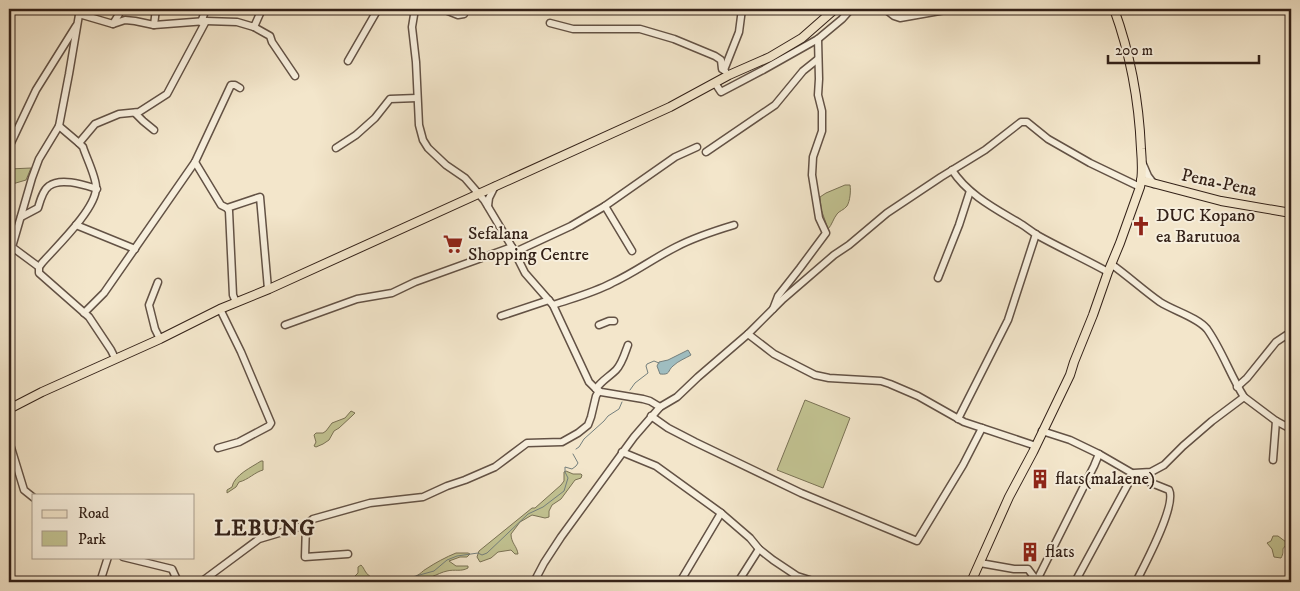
<svg xmlns="http://www.w3.org/2000/svg" width="1300" height="591" font-family="'IM FELL DW Pica',serif">
  <style>
    .green { fill: #c2c392; stroke: #7a7255 }
    .water { fill: #9fbdc0; stroke: #747f7d }
    .lines { fill: none; stroke-linecap: round; stroke-linejoin: round }
    .stream { stroke: #747f7d; stroke-width: 1 }
    .minor-casing { stroke: #635245; stroke-width: 9 }
    .major-casing { stroke: #332118; stroke-width: 10 }
    .minor { stroke: #f7efdd; stroke-width: 6 }
    .major { stroke: #f3e6cb; stroke-width: 8 }
    .labels { text-anchor: middle; dominant-baseline: central; stroke-width: 4; stroke-linejoin: round; paint-order: stroke }
    .street-label { font-size: 18px; fill: #332118; stroke: #f7efdd }
    .poi-label { font-size: 18px; fill: #332118; stroke: #f7efdd; text-anchor: start }
    .district-label { font-size: 22px; font-weight: bold; letter-spacing: 1px; fill: #332118; stroke: #f7efdd }
  </style>
  <rect width="100%" height="100%" fill="#f3e6cb"/>
  <filter id="stains"><feTurbulence type="fractalNoise" baseFrequency=".004" numOctaves="4"/><feColorMatrix values="0 0 0 0 .2 0 0 0 0 .09 0 0 0 0 .02 0 0 0 .5 -.17"/></filter>
  <radialGradient id="worn" r=".72"><stop offset=".6" stop-color="#630" stop-opacity="0"/><stop offset="1" stop-color="#630" stop-opacity=".3"/></radialGradient>
  <!-- green -->
  <g class="green">
    <polygon points="31,168 26,180 9,185 9,169"/>
    <path d="M845 185H850C851 191 850 201 847 206 844 210 839 211 837 214 833 219 832 225 828 229L821 209 820 197 826 193Z"/>
    <polygon points="805,400 850,418 823,488 777,470"/>
    <polygon points="351,411 355,413 353,415 339,428 334,431 329,440 323,444 316,447 314,446 316,442 314,435 316,433 323,433 326,431 332,423 345,418"/>
    <path d="M261 461H263V470C255 472 248 480 239 482L236 487 227 493V490L232 487C234 475 252 467 261 461Z"/>
    <path d="M566 471 573 474H581L582 475 581 478 575 480 561 499 552 505 549 511V517L545 518 532 515 520 522 511 534C511 543 517 546 518 554H515L511 550 498 552 491 558 480 562 477 557 479 551 532 508H535L561 485 564 481V472Z"/>
    <path d="M1273 536H1278L1286 542 1291 540V543C1278 549 1286 549 1281 558L1274 557 1272 549 1267 543 1271 541Z"/>
    <path d="M456 553H468L470 554 467 557H460L449 561 456 566H468V568C461 572 455 569 447 571 437 573 427 582 416 578V576C421 574 422 571 426 569 435 563 446 557 456 553Z"/>
    <path d="M361 565C363 567 364 569 365 571 373 584 390 580 402 578V579L399 582H349L358 573V567Z"/>
  </g>
  <!-- water -->
  <path class="water" d="M688 350 691 355C686 358 678 361 673 366 667 371 671 375 660 374L657 366 659 362 668 360Z"/>
  <g class="lines">
    <!-- stream -->
    <g class="stream">
      <polyline points="630,390 635,383 648,373 646,366 647,364 654,361 659,363"/>
      <polyline points="576,449 579,447 584,439 604,421 608,416 619,409 622,402"/>
      <polyline points="356,582 363,580 370,582"/>
      <polyline points="394,582 434,571 447,560 457,556 478,553 482,555 487,553 528,514 543,507 564,491 568,478 565,472 565,467 572,469 576,466 578,463 573,454"/>
    </g>
    <defs>
      <g id="minor">
        <polyline points="415,9 412,27 416,62 419,125 423,140 428,148 446,165 465,178 484,200 512,247 525,273 553,305 589,382 596,389 601,392 643,399 650,401 660,407"/>
        <polyline points="443,9 458,15 464,14"/>
        <polyline points="885,9 894,16 900,18 951,9"/>
        <polyline points="79,14 113,24 122,9"/>
        <polyline points="206,21 237,22 254,27 262,9"/>
        <polyline points="201,22 206,9"/>
        <polyline points="550,23 573,29 640,29 674,39 715,56 721,60 722,69 724,70"/>
        <polyline points="154,25 156,9"/>
        <polyline points="254,27 270,36 272,42 295,76"/>
        <polyline points="348,61 378,9"/>
        <polyline points="725,71 724,70 739,32 742,9"/>
        <polyline points="715,83 721,92 763,70 818,39 842,19 851,9"/>
        <polyline points="135,113 143,121 154,130"/>
        <path d="M59 126 79 143 83 147C86 157 97 179 96 188 96 209 56 247 42 263L39 267V273L89 317 111 350 115 358"/>
        <polyline points="79,143 95,124 119,114 139,112 167,94 206,21 154,25 135,21 125,20 113,24"/>
        <polyline points="9,147 36,90 76,26"/>
        <polyline points="336,148 356,135 375,118 390,99 417,98"/>
        <polyline points="706,152 775,105 803,71 818,59"/>
        <polyline points="195,162 221,205 227,208 229,211 233,295 236,302"/>
        <polyline points="1142,162 1148,176 1154,184"/>
        <path d="M952 170C968 195 996 209 1021 224 1026 227 1031 231 1037 235 1060 248 1085 259 1108 272"/>
        <polyline points="488,206 489,198 495,186"/>
        <polyline points="605,206 675,157 697,147"/>
        <polyline points="227,208 260,197 268,289"/>
        <path d="M21 217 38 208C40 201 43 190 49 186 61 177 84 185 97 189"/>
        <polyline points="76,225 135,249"/>
        <polyline points="12,247 39,267"/>
        <polyline points="9,252 12,247 32,178 39,159 59,126 69,74 80,9"/>
        <polyline points="515,252 571,226 605,206 632,251"/>
        <polyline points="938,278 959,225 970,191"/>
        <polyline points="158,282 149,305 155,329 160,339"/>
        <path d="M553 305C573 298 593 293 612 283 634 273 654 258 676 247 695 237 714 231 734 225"/>
        <polyline points="773,309 778,296 800,268 826,233 819,218 812,175 813,157 822,131 822,111 818,95 819,79 818,39"/>
        <polyline points="84,313 104,293 195,162 231,85 235,85 240,88"/>
        <polyline points="501,316 549,300"/>
        <polyline points="285,325 357,299 392,293 415,282 512,247"/>
        <polyline points="599,325 609,321 614,321"/>
        <polyline points="748,334 774,354 815,375 829,378 881,381 890,384 918,396 964,422 1036,446"/>
        <polyline points="1237,387 1247,378 1276,342 1291,332"/>
        <path d="M596 389C601 381 609 377 616 370 622 364 625 353 628 345"/>
        <polyline points="1244,397 1276,421 1291,429"/>
        <polyline points="651,416 668,428 695,442 801,493 917,541 963,465 982,428"/>
        <polyline points="958,419 1008,320 1036,234"/>
        <path d="M1042 431 1070 440 1099 454 1144 480 1169 490C1177 505 1144 566 1136 582"/>
        <polyline points="9,441 24,490 34,498"/>
        <polyline points="218,448 239,442 269,426 271,423 241,352 220,309"/>
        <polyline points="622,452 656,466 721,513 680,582"/>
        <polyline points="1273,460 1276,421"/>
        <polyline points="721,513 750,538 759,549 773,560 797,576 816,582"/>
        <polyline points="306,525 305,557 348,554"/>
        <polyline points="123,557 172,569 178,582"/>
        <polyline points="980,563 1014,569 1028,569 1037,581"/>
        <polyline points="100,582 108,557"/>
        <polyline points="201,582 259,539 306,525 313,519 370,503 423,497 447,486 465,480 495,467 527,443 562,442 578,433 588,425 591,417 596,396 599,391"/>
        <polyline points="534,582 544,563 561,537 634,437 660,407 677,397 698,377 748,334 783,299 834,255 849,245 887,213 941,177 985,150 1021,122 1027,122 1048,139 1090,163 1140,187"/>
        <polyline points="738,582 759,549"/>
        <polyline points="1036,582 1094,466 1099,454"/>
        <path d="M1075 582 1134 473 1151 472 1164 465 1183 446 1212 421 1244 397C1230 375 1222 350 1207 329 1197 317 1174 311 1160 302 1143 290 1128 276 1111 264"/>
      </g>
      <g id="major">
        <polyline points="1141,180 1221,201 1291,213"/>
        <polyline points="9,409 42,392 160,339 220,309 269,289 670,107 729,75 770,57 802,38 835,9"/>
        <path d="M971 582 1009 497 1033 452 1070 375 1074 362 1093 315 1108 272 1120 243 1140 187C1143 175 1142 161 1141 149 1139 102 1130 53 1114 9"/>
      </g>
    </defs>
    <!-- minor casing -->
    <use href="#minor" class="minor-casing"/>
    <!-- major casing -->
    <use href="#major" class="major-casing"/>
    <!-- minor -->
    <use href="#minor" class="minor"/>
    <!-- major -->
    <use href="#major" class="major"/>
  </g>
  <!-- icons -->
  <defs>
    <symbol id="church-bare" viewBox="-9 -9 18 18"><path d="M-1.2-6h2.4v3.5h3.3v2.4h-3.3V6h-2.4V-.1h-3.3v-2.4h3.3Z" fill="#8f2418" stroke="#f7efdd" stroke-width="2.5" paint-order="stroke"/></symbol>
    <symbol id="supermarket-bare" viewBox="-9 -9 18 18"><path d="M-6-5.5h2.5l.6 2H6L4.5 2H-2.5L-4.4-4H-6ZM-1.5 3.2a1.3 1.3 0 1 0 .1 0ZM3 3.2a1.3 1.3 0 1 0 .1 0Z" fill="#8f2418" stroke="#f7efdd" stroke-width="2.5" paint-order="stroke"/></symbol>
    <symbol id="building-bare" viewBox="-9 -9 18 18"><path d="M-4-6H4V6H1V3H-1V6H-4ZM-2.5-4.3h1.7v1.8h-1.7ZM.8-4.3h1.7v1.8H.8ZM-2.5-1h1.7V.8h-1.7ZM.8-1h1.7V.8H.8Z" fill="#8f2418" stroke="#f7efdd" stroke-width="2.5" paint-order="stroke"/></symbol>
  </defs>
  <g fill-rule="evenodd">
    <use href="#church-bare" x="1127" y="212" width="28" height="28"/>
    <use href="#supermarket-bare" x="439" y="230" width="28" height="28"/>
    <use href="#building-bare" x="1026" y="465" width="28" height="28"/>
    <use href="#building-bare" x="1016" y="538" width="28" height="28"/>
  </g>
  <g class="labels">
    <!-- street labels -->
    <g class="street-label">
      <text transform="translate(1219 183) rotate(12)">Pena-Pena</text>
    </g>
    <!-- poi labels -->
    <g class="poi-label">
      <text x="1156" y="216">DUC Kopano<tspan x="1156" dy="21">ea Barutuoa</tspan></text>
      <text x="468" y="234">Sefalana<tspan x="468" dy="21">Shopping Centre</tspan></text>
      <text x="1055" y="479">flats(malaene)</text>
      <text x="1045" y="552">flats</text>
    </g>
    <!-- district labels -->
    <g class="district-label">
      <text x="265" y="528">LEBUNG</text>
    </g>
  </g>
  <!-- margin -->
  <rect width="1300" height="591" fill="none" stroke="#f3e6cb" stroke-width="30"/>
  <rect x="10" y="10" width="1280" height="571" fill="none" stroke="#332118" stroke-width="2.5"/>
  <rect x="15" y="15" width="1270" height="561" fill="none" stroke="#332118"/>
  <!-- legend -->
  <rect x="32" y="494" width="162" height="65" fill="#f7efdd" stroke="#a99d8e"/>
  <rect x="42" y="510" width="25" height="8" fill="#f3e6cb" stroke="#a99d8e"/>
  <text x="78" y="518" font-size="15" fill="#332118">Road</text>
  <rect x="42" y="531" width="25" height="15" fill="#c2c392" stroke="#a99d8e"/>
  <text x="78" y="544" font-size="15" fill="#332118">Park</text>
  <!-- scale -->
  <path d="M1108 55v8h151v-8" fill="none" stroke="#332118" stroke-width="2.5"/>
  <text x="1115" y="55" font-size="15" fill="#332118" stroke="#f7efdd" stroke-width="4" paint-order="stroke">200 m</text>
  <rect width="100%" height="100%" filter="url(#stains)"/>
  <rect width="100%" height="100%" fill="url(#worn)"/>
</svg>
